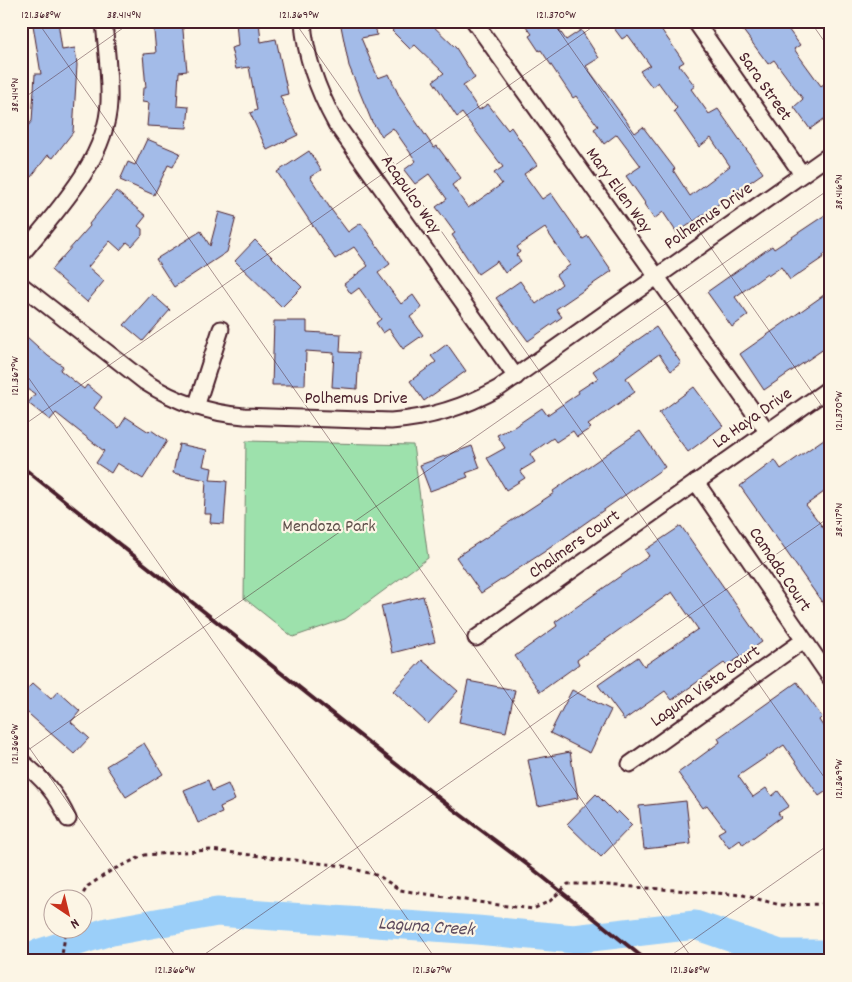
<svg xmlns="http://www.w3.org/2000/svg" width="852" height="982" font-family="Dekko,sans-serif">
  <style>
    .park { fill: #9de1ac; stroke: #74806c }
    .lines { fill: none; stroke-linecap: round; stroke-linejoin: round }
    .river { stroke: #9bcff9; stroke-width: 29 }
    .building { fill: #a3bbe8; stroke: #4a1f2b }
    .minor-casing { stroke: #4a1f2b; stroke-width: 19 }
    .path { stroke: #4a1f2b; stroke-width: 3; stroke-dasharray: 4 4; stroke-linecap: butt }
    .minor { stroke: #fcf5e5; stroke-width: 15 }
    .rail { stroke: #4a1f2b; stroke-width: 4 }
    .ticks { fill: none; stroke: #4a1f2b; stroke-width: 1; stroke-opacity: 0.45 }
    .labels { text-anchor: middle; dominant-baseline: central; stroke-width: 4.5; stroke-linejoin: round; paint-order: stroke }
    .street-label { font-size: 18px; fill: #4a1f2b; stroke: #fcf5e5 }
    .park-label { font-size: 18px; fill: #5f504b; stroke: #fcf5e5 }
    .water-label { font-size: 19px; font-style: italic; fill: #5e4b5e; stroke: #fcf5e5 }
    .neatline { fill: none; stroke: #4a1f2b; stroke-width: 2 }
    .ticks-label { font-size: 12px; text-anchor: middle; fill: #4a1f2b }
  </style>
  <rect width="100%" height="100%" fill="#fcf5e5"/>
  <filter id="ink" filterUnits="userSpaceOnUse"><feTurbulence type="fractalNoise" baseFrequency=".02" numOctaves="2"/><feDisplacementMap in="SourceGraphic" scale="10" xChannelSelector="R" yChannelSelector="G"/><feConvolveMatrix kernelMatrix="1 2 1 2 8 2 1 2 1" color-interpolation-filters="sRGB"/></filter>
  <g filter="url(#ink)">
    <!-- park -->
    <polygon class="park" points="246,441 413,445 428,558 345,619 293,637 244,598"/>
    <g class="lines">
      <!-- river -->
      <polyline class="river" points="21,959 107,932 217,912 477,930 574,939 695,925 780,954 831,954"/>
    </g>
    <!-- building -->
    <g class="building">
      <polygon points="52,21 58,21 62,50 75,48 77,65 73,132 53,158 48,155 21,190 21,134 32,121 35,74 41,74 33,25"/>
      <polygon points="153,21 182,21 187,71 179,72 177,106 189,107 187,128 147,126 149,103 142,102 143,88 146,88 143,54 156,53"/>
      <polygon points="236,21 259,21 261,42 276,39 288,94 280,96 298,135 267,150 250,113 257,110 249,67 236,69 231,48 238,46"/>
      <polygon points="340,21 374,21 377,35 361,38 378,78 389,74 400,98 434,148 437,146 461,178 452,185 468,208 502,184 494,173 503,167 462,113 457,117 433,81 444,73 415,45 410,49 392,31 402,21 428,21 456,48 475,78 463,86 479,110 488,104 508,130 511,127 537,165 524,174 542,199 551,193 583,239 588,236 612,271 556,309 562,317 528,341 496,298 520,281 536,304 562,284 556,275 570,265 545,228 517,247 520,252 516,255 521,261 505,273 497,261 478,274 452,235 455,233 436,207 447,199 429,174 415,184 404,170 416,161 393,128 382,136 372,122 349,66"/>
      <polygon points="522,21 553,21 566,40 581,30 599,58 586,66 635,133 643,127 675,169 673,170 690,196 730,166 711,138 699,147 674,111 677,108 658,82 652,87 640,71 650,65 628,35 622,39 613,27 619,22 618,21 646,21 649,27 656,22 684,62 679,65 695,86 691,89 709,114 718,109 763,173 677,233 663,212 654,219 644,204 645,203 626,176 641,166 617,134 604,144 594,129 598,126 576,96 573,98 541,50 539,51 529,36 532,34"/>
      <polygon points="753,21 782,21 800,45 794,49 821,86 831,79 831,114 810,129 794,107 803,99 774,60 768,64 742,29"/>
      <polygon points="147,139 180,153 173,167 168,165 154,195 120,180 128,162 135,165"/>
      <polygon points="309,151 321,170 310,177 330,208 348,232 361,223 390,264 378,273 401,304 413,295 422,308 410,317 423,335 403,349 389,329 383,333 376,323 381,319 359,288 351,294 344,284 368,266 354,247 335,259 277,172"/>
      <polygon points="116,191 146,216 138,226 142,229 142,235 132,246 127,242 120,250 110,241 88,267 104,281 87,302 51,270 90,226 89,224"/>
      <polygon points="831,211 831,249 823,255 824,257 790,280 781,267 768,276 767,274 735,297 748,315 732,327 707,292 772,246 774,249"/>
      <polygon points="219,212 236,217 227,252 174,287 156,259 201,231 210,246"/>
      <polygon points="255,240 302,287 282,307 235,261"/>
      <polygon points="831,290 831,344 764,390 740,354"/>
      <polygon points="152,294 170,310 143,341 124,325"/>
      <polygon points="274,321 307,321 307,332 341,334 340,352 359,353 357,389 332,387 334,353 306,351 305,385 272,385"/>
      <polygon points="656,327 681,363 671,371 659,354 626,378 635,392 588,425 591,428 577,437 573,431 556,442 553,438 530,454 535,462 520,471 525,478 506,490 487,458 505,448 497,435 514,427 542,408 547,415 579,393 578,391 598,378 593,371"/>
      <polygon points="27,337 48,356 63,366 60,370 84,389 87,385 102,397 94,408 119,428 126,417 149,432 151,430 167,441 143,479 117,463 111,473 96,463 104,451 56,413 50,420 28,403 35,394 21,384 21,343"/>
      <polygon points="447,344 466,371 424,401 410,381 436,362 431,356"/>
      <polygon points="694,387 723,426 688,452 659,413"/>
      <polygon points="640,431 665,467 544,552 481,593 456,557 554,493 553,491"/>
      <polygon points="831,434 831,487 806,505 831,538 831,615 740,486 775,460 781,469"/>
      <polygon points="179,444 207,450 203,466 212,468 210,480 227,481 224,524 210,523 211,514 204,514 206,480 173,473"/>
      <polygon points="472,446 480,468 466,473 468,477 430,491 420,465"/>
      <polygon points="681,526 762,642 727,666 724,663 672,700 665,691 624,720 598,685 638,657 644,666 698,629 672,592 577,660 579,664 540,692 515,656 557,626 555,622 649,556 645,550"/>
      <polygon points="423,596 435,642 392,653 381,606"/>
      <polygon points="422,660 458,691 428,724 393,691"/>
      <polygon points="468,681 515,690 506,732 459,722"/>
      <polygon points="797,682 822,717 819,720 831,738 831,752 825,756 831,765 831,788 819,796 784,745 738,776 753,797 766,788 772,796 778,791 789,806 778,813 781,817 743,845 740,840 729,848 718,833 725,829 707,805 703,808 678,773 720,742 718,738"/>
      <polygon points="33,683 51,699 58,691 80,711 71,722 89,738 74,754 21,707 21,695"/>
      <polygon points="572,690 611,710 590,753 550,733"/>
      <polygon points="144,743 163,774 126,797 106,766"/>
      <polygon points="570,752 578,798 538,806 528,760"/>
      <polygon points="208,780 212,791 228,784 235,800 220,807 222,813 198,823 184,790"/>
      <polygon points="596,794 616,814 618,811 632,825 601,857 567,824"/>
      <polygon points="686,801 691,844 644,849 639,806"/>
    </g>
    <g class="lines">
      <defs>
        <g id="minor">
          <path d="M303 21C305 57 319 93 336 124L516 377"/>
          <polyline points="474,21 767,431"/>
          <polyline points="695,21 802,174"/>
          <path d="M21 255C56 211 107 160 109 102 110 75 106 48 104 21"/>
          <path d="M21 285 145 382C176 402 207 413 244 416L391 421C430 418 465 407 499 388L831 154"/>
          <polyline points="196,407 221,329"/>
          <polyline points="696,482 831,679"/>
          <polyline points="476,638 831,387"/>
          <path d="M21 761C43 779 56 793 68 819"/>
          <polyline points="630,764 804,640"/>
        </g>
      </defs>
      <!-- minor casing -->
      <use href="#minor" class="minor-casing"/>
      <!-- path -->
      <g class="path">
        <polyline points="79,900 88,886 112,870 145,855 210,850 344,866 379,876 400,890 491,904 533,909 550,901 568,884 592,884 743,895 780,905 831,904"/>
        <polyline points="61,961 66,930"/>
      </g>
      <!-- minor -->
      <use href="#minor" class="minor"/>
      <!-- rail -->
      <polyline class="rail" points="21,466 349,727 453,809 533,869 647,961"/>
    </g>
  </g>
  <!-- ticks -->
  <path class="ticks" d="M37 21 694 961M294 21 831 787M552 21 831 419M810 21 831 51M21 100 133 21M21 367 437 961M21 427 601 21M21 736 179 961M21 755 831 188M195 961 831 516M663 961 831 843"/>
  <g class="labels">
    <!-- street labels -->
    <g class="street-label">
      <text transform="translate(764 87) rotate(55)">Sara Street</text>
      <text transform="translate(618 191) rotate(54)">Mary Ellen Way</text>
      <text transform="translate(410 195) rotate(55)">Acapulco Way</text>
      <text transform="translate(709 217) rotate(-35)">Polhemus Drive</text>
      <text x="356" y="399">Polhemus Drive</text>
      <text transform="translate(753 419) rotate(-35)">La Haya Drive</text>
      <text transform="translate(575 545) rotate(-35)">Chalmers Court</text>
      <text transform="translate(779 570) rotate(56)">Camada Court</text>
      <text transform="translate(706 687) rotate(-35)">Laguna Vista Court</text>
    </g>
    <!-- park labels -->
    <g class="park-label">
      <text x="329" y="527">Mendoza Park</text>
    </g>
    <!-- water labels -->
    <g class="water-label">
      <text transform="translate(426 928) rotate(4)">Laguna Creek</text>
    </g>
  </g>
  <!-- margin -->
  <rect width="852" height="982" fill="none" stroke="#fcf5e5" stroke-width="55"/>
  <!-- north arrow -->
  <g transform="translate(68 914) rotate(145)"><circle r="24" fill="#fcf5e5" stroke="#b59f9b"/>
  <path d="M0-4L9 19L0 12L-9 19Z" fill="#c8321e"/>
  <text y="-8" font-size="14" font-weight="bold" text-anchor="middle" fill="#4a1f2b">N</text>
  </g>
  <rect x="28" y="28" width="796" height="926" class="neatline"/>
  <g class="ticks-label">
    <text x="41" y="18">121.368°W</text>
    <text x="124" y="18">38.414°N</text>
    <text x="299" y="18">121.369°W</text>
    <text x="556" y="18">121.370°W</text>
    <text transform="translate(14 95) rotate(-90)" y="4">38.414°N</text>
    <text transform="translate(838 192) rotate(-90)" y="4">38.416°N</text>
    <text transform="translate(14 376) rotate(-90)" y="4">121.367°W</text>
    <text transform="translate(838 411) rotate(-90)" y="4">121.370°W</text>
    <text transform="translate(838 520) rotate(-90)" y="4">38.417°N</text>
    <text transform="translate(14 744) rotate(-90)" y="4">121.366°W</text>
    <text transform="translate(838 779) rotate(-90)" y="4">121.369°W</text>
    <text x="175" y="973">121.366°W</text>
    <text x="432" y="973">121.367°W</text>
    <text x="690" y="973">121.368°W</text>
  </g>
</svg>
